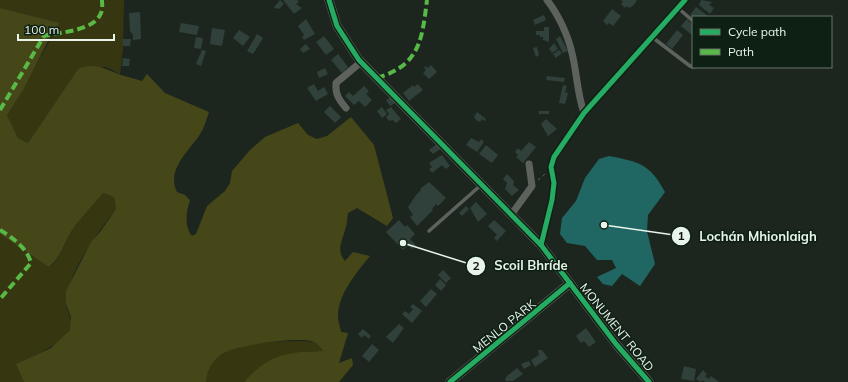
<svg xmlns="http://www.w3.org/2000/svg" width="848" height="382" font-family="Mulish,sans-serif">
  <style>
    .green { fill: #363711 }
    .forest { fill: #464719 }
    .water { fill: #206662 }
    .building { fill: #2f413a }
    .lines { fill: none; stroke-linecap: round; stroke-linejoin: round }
    .path { stroke: #5d625e; stroke-width: 1; stroke-dasharray: 3 3; stroke-linecap: butt }
    .lane { stroke: #5e625d; stroke-width: 3.5 }
    .street { stroke: #5e625d; stroke-width: 7 }
    .secondary { stroke: #60645f; stroke-width: 9 }
    .quiet { stroke: #58b947; stroke-width: 4; stroke-dasharray: 8 4; stroke-linecap: butt }
    .cycleway-casing { stroke: #0e2013; stroke-width: 8 }
    .cycleway { stroke: #26ab63; stroke-width: 5 }
    .labels { text-anchor: middle; dominant-baseline: central; stroke-width: 3; stroke-linejoin: round; paint-order: stroke }
    .street-label { font-size: 12px; fill: #e9f4eb; stroke: #0e2013 }
    .leader { fill: none; stroke: #e9f4eb; stroke-width: 1.5 }
    .callout-dot { fill: #e9f4eb; stroke: #0e2013; stroke-width: 1.5 }
    .mark-label { font-size: 12px; text-anchor: middle; font-weight: bold; fill: #111 }
    .callout-label { font-size: 13px; text-anchor: middle; font-weight: bold; fill: #e9f4eb; stroke: #0e2013; stroke-width: 3; stroke-linejoin: round; paint-order: stroke }
  </style>
  <rect width="100%" height="100%" fill="#1c261e"/>
  <!-- green -->
  <g class="green">
    <polygon points="0,0 124,0 123,50 120,74 106,67 78,69 28,143 18,138 7,115 60,23 0,8"/>
    <path d="M103 193 114 197 116 209C98 232 67 273 66 303 66 312 74 319 70 329 63 345 31 356 17 364L24 382H0V234L50 267C63 254 62 246 71 232 80 218 91 205 103 193Z"/>
    <path d="M301 341 314 342 324 351H311L252 374 244 382H206C209 339 269 342 301 341Z"/>
  </g>
  <!-- forest -->
  <path class="forest" d="M0 8 60 23 48 41 23 90 7 115 18 138 28 143 78 69C96 62 104 69 121 75 128 77 135 79 142 81L147 74 165 93 209 112C207 118 205 124 203 129 193 149 165 167 177 192L185 195 190 200C186 212 184 226 192 236L196 234 207 206 225 191 230 183 232 171 250 150 265 137 298 123 308 135 317 139 327 136 351 117 374 145 393 218 387 226 357 208 348 213C347 219 347 225 345 230 342 242 336 250 345 261L353 252 370 256C357 272 338 294 338 316 338 321 340 327 341 332L348 333 339 363 352 358 353 365 339 382H244C270 354 286 352 323 351 321 348 317 344 314 342 301 336 234 345 222 354 212 361 207 370 206 382H24L16 364 51 348 70 330 71 317 66 304V291L91 242 100 232 116 209 114 197 103 193C92 206 80 218 71 232 62 246 63 254 49 267L0 234Z"/>
  <!-- water -->
  <path class="water" d="M609 156C640 162 650 164 665 192L648 215 647 231 655 264 640 286 622 274 612 286 603 284 597 277 616 268 612 260H597L585 246 567 243 560 234 562 218 576 201 585 178 599 159Z"/>
  <!-- building -->
  <g class="building">
    <polygon points="280,0 284,4 279,9 277,8 276,9 274,7"/>
    <polygon points="283,0 297,0 299,2 296,4 302,8 294,14"/>
    <polygon points="621,0 637,0 634,5 629,8 627,6 625,8 621,4 623,2"/>
    <polygon points="701,0 712,2 709,5 714,8 710,14 699,5"/>
    <polygon points="696,7 704,13 708,17 693,17 690,15"/>
    <polygon points="612,9 621,16 613,26 609,23 607,25 603,21"/>
    <polygon points="140,12 141,39 133,40 133,35 130,31 129,13"/>
    <polygon points="544,15 546,20 535,25 533,20"/>
    <polygon points="306,19 315,34 304,40 302,37 304,35 298,26"/>
    <polygon points="687,19 693,25 693,36 681,26"/>
    <polygon points="181,23 199,26 197,35 179,32"/>
    <polygon points="544,27 549,27 549,42 543,40 543,37 540,37 540,35 536,35 536,31 544,31"/>
    <polygon points="212,28 225,30 222,46 210,44"/>
    <polygon points="239,30 250,37 243,46 233,38"/>
    <polygon points="677,30 683,35 672,49 666,44"/>
    <polygon points="257,34 263,38 253,54 247,51"/>
    <polygon points="324,36 334,49 326,55 316,42"/>
    <polygon points="560,36 568,51 563,53 556,39"/>
    <polygon points="196,37 203,38 201,49 194,48"/>
    <polygon points="123,39 131,39 130,46 123,46"/>
    <polygon points="554,43 558,49 552,53 549,49"/>
    <polygon points="306,44 310,49 303,53 300,49"/>
    <polygon points="537,47 539,55 536,57 533,48"/>
    <polygon points="202,50 206,51 201,66 196,64"/>
    <polygon points="559,50 562,53 556,58 553,54"/>
    <polygon points="338,54 348,67 342,73 331,60"/>
    <polygon points="123,58 130,59 129,66 122,66"/>
    <polygon points="431,65 437,72 429,79 423,73 426,70 424,68 426,66 428,68"/>
    <polygon points="325,68 328,74 319,78 317,72"/>
    <polygon points="547,76 565,78 564,82 546,80"/>
    <polygon points="314,84 318,91 324,87 328,94 316,101 307,88"/>
    <polygon points="418,84 423,90 409,101 403,93 413,85 414,87"/>
    <polygon points="563,85 567,86 565,92 568,93 565,104 559,103"/>
    <polygon points="364,86 369,91 366,94 372,100 365,107 359,101 354,105 345,96 349,92 353,96"/>
    <polygon points="391,97 395,103 390,106 386,100"/>
    <polygon points="330,106 341,117 335,123 324,112"/>
    <polygon points="382,107 387,114 382,118 377,111"/>
    <polygon points="391,107 401,119 396,123 393,120 389,121 386,117 389,114 386,110"/>
    <rect x="539" y="111" width="10" height="3"/>
    <polygon points="477,112 486,119 485,121 482,119 480,122 476,120 474,117"/>
    <polygon points="546,119 557,129 548,136 541,124"/>
    <polygon points="471,138 479,142 481,139 484,142 477,152 466,145"/>
    <polygon points="529,142 536,147 523,163 516,157 518,155 515,152 518,148 521,151"/>
    <polygon points="438,143 442,148 433,154 429,150"/>
    <polygon points="486,145 498,155 492,163 479,154"/>
    <polygon points="442,155 450,166 446,169 442,165 432,173 429,169 432,167 429,163"/>
    <polygon points="507,174 514,181 513,185 519,190 512,196 505,189 507,183 503,179"/>
    <polygon points="429,182 446,198 438,206 436,204 432,209 433,210 417,226 410,217 413,215 408,207 416,195 421,190 420,189"/>
    <polygon points="476,202 487,214 478,222 470,208"/>
    <polygon points="466,206 469,209 462,216 459,213"/>
    <polygon points="399,220 405,227 407,225 415,234 410,239 416,245 412,249 408,245 403,250 386,232"/>
    <polygon points="494,220 506,231 497,241 494,238 497,235 488,226"/>
    <polygon points="443,270 451,278 446,283 438,275"/>
    <polygon points="440,279 446,285 441,291 435,285"/>
    <polygon points="431,289 437,294 426,307 420,301"/>
    <polygon points="413,304 422,311 412,323 402,314 405,311 409,314 413,309 410,307"/>
    <polygon points="399,324 404,328 393,343 386,337"/>
    <polygon points="586,328 596,342 589,347 584,341 581,343 576,336"/>
    <polygon points="363,329 371,336 369,339 364,335 362,338 358,334"/>
    <polygon points="372,344 379,350 369,362 362,356"/>
    <polygon points="538,350 542,350 548,358 535,367 531,360 539,355"/>
    <polygon points="529,361 531,365 524,369 521,364"/>
    <polygon points="684,366 696,369 694,381 681,379"/>
    <polygon points="517,368 523,374 513,381 506,381 505,379 507,376"/>
    <polygon points="703,370 707,374 705,376 709,379 711,376 719,382 705,382 702,380 701,382 696,379"/>
  </g>
  <g class="lines">
    <!-- path -->
    <polyline class="path" points="538,180 545,174"/>
    <!-- lane -->
    <g class="lane">
      <polyline points="678,8 693,21"/>
      <polyline points="652,37 690,66 693,67"/>
      <polyline points="429,231 481,185"/>
    </g>
    <!-- street -->
    <g class="street">
      <path d="M547 0C558 14 568 35 572 53 577 73 577 93 584 113"/>
      <path d="M346 108C339 100 335 94 336 83L361 62"/>
      <polyline points="511,215 532,186 529,164"/>
      <polyline points="541,245 552,200 554,183 551,167 554,157 584,113 685,0"/>
    </g>
    <!-- secondary -->
    <g class="secondary">
      <polyline points="329,0 337,26 359,60 541,245 616,344 649,382"/>
      <polyline points="450,382 570,283"/>
    </g>
    <!-- quiet -->
    <g class="quiet">
      <path d="M377 78C420 65 422 40 427 0"/>
      <path d="M0 110 44 36C61 32 94 31 101 13 103 9 102 4 102 0"/>
      <path d="M0 230C13 238 27 248 31 263L0 299"/>
    </g>
    <defs>
      <g id="cycleway">
        <polyline points="329,0 337,26 359,60 541,245 616,344 649,382"/>
        <polyline points="541,245 552,200 554,183 551,167 554,157 584,113 685,0"/>
        <polyline points="450,382 570,283"/>
      </g>
    </defs>
    <!-- cycleway casing -->
    <use href="#cycleway" class="cycleway-casing"/>
    <!-- cycleway -->
    <use href="#cycleway" class="cycleway"/>
  </g>
  <g class="labels">
    <!-- street labels -->
    <g class="street-label">
      <text transform="translate(504 326) rotate(-39)">MENLO PARK</text>
      <text transform="translate(617 327) rotate(51)">MONUMENT ROAD</text>
    </g>
  </g>
  <!-- callouts -->
  <path class="leader" d="M604 225L681 236M403 243L476 266"/>
  <g class="callout-dot">
    <circle cx="604" cy="225" r="4"/>
    <circle cx="403" cy="243" r="4"/>
    <circle cx="681" cy="236" r="10"/>
    <circle cx="476" cy="266" r="10"/>
  </g>
  <g class="mark-label">
    <text x="681" y="240">1</text>
    <text x="476" y="270">2</text>
  </g>
  <g class="callout-label">
    <text x="758" y="241">Lochán Mhionlaigh</text>
    <text x="531" y="270">Scoil Bhríde</text>
  </g>
  <!-- legend -->
  <rect x="692" y="16" width="140" height="52" fill="#0e2013" stroke="#667569"/>
  <rect x="700" y="29" width="20" height="6" fill="#26ab63" stroke="#667569"/>
  <text x="728" y="36" font-size="12" fill="#e9f4eb">Cycle path</text>
  <rect x="700" y="49" width="20" height="6" fill="#58b947" stroke="#667569"/>
  <text x="728" y="56" font-size="12" fill="#e9f4eb">Path</text>
  <!-- scale -->
  <path d="M18 34v6h96v-6" fill="none" stroke="#e9f4eb" stroke-width="2"/>
  <text x="24" y="34" font-size="12" fill="#e9f4eb" stroke="#0e2013" stroke-width="3" paint-order="stroke">100 m</text>
</svg>
